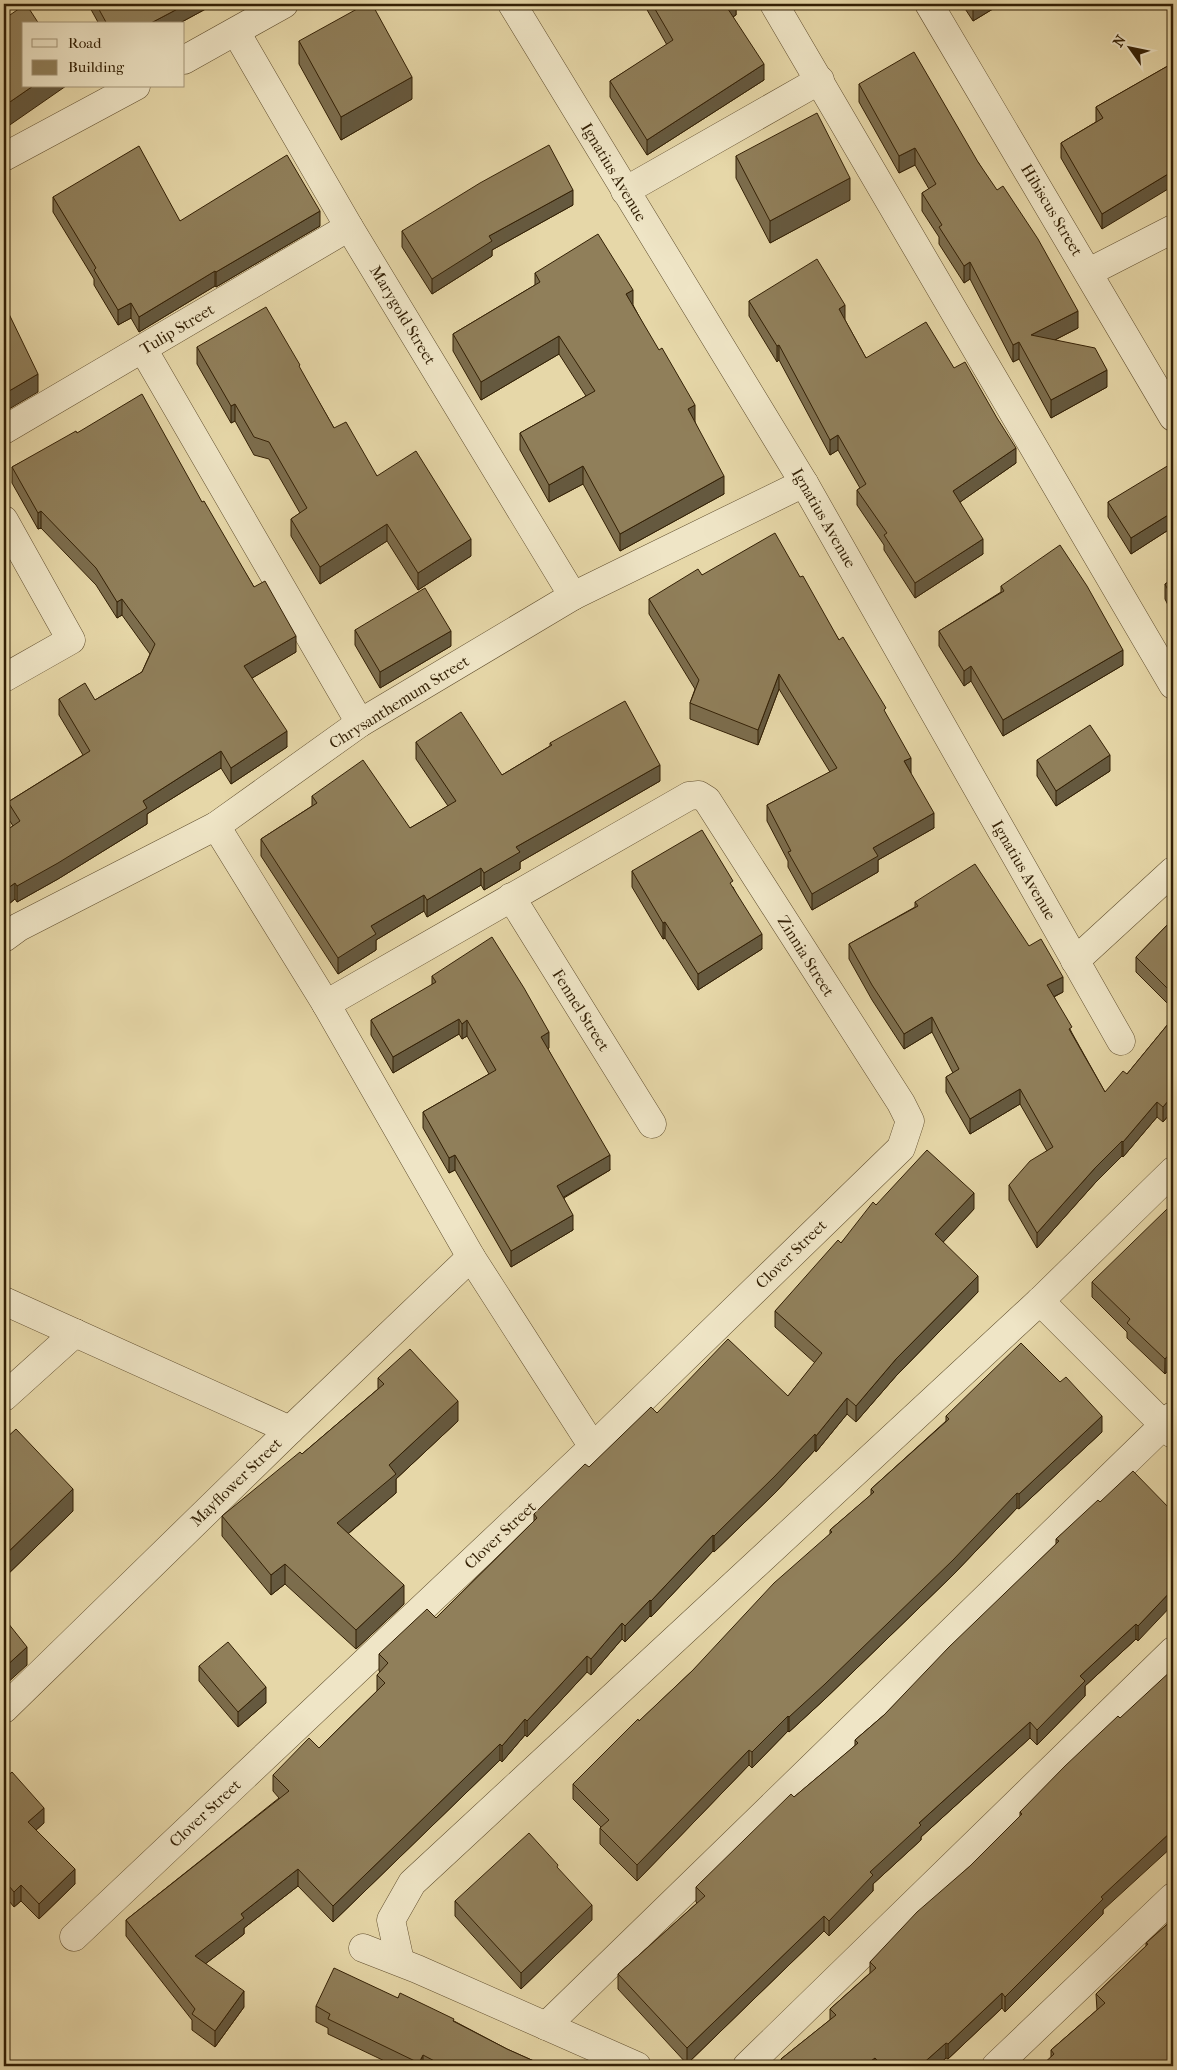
<svg xmlns="http://www.w3.org/2000/svg" width="1177" height="2070" font-family="'IM FELL French Canon',serif">
  <style>
    .lines { fill: none; stroke-linecap: round; stroke-linejoin: round }
    .minor-casing { stroke: #604e2e; stroke-width: 29 }
    .minor { stroke: #efe5c6; stroke-width: 28 }
    .wall { fill: #7c6d4d; stroke: #332005 }
    .shaded-wall { fill: #65593f; stroke: #332005 }
    .building { fill: #907f5a; stroke: #332005 }
    .labels { text-anchor: middle; dominant-baseline: central; stroke-width: 4.5; stroke-linejoin: round; paint-order: stroke }
    .street-label { font-size: 16px; fill: #332005; stroke: #efe5c6 }
  </style>
  <rect width="100%" height="100%" fill="#e6d7a8"/>
  <filter id="stains"><feTurbulence type="fractalNoise" baseFrequency=".004" numOctaves="4"/><feColorMatrix values="0 0 0 0 .2 0 0 0 0 .09 0 0 0 0 .02 0 0 0 .5 -.17"/></filter>
  <radialGradient id="worn" r=".72"><stop offset=".6" stop-color="#630" stop-opacity="0"/><stop offset="1" stop-color="#630" stop-opacity=".3"/></radialGradient>
  <g class="lines">
    <defs>
      <g id="minor">
        <polyline points="512,4 804,483 1121,1041"/>
        <polyline points="774,4 1173,685"/>
        <polyline points="929,4 1173,417"/>
        <polyline points="236,32 349,227 573,596"/>
        <polyline points="184,60 284,4"/>
        <polyline points="4,157 136,86"/>
        <polyline points="625,191 820,80"/>
        <polyline points="1089,272 1173,229"/>
        <polyline points="143,349 360,723"/>
        <polyline points="4,430 349,227"/>
        <polyline points="4,520 71,640 4,678"/>
        <polyline points="216,826 326,1004 471,1257 593,1447"/>
        <polyline points="511,897 652,1124"/>
        <polyline points="4,938 19,927 216,826 360,723 573,596 804,483"/>
        <polyline points="1075,961 1173,871"/>
        <polyline points="4,1301 290,1430"/>
        <polyline points="1040,1301 1173,1434"/>
        <polyline points="4,1397 75,1333"/>
        <polyline points="4,1709 290,1430 471,1257"/>
        <polyline points="74,1937 593,1447 901,1148 910,1121 901,1103 707,800 699,795 689,796 326,1004"/>
        <polyline points="363,1948 417,1969 637,2066"/>
        <polyline points="400,1961 391,1920 412,1883 1040,1301 1173,1171"/>
        <polyline points="546,2026 1173,1416"/>
        <polyline points="747,2066 1173,1651"/>
        <polyline points="996,2066 1173,1897"/>
      </g>
    </defs>
    <!-- minor casing -->
    <use href="#minor" class="minor-casing"/>
    <!-- minor -->
    <use href="#minor" class="minor"/>
  </g>
  <!-- wall -->
  <g class="wall">
    <polygon points="88,4 213,4 213,5 178,24 99,24"/>
    <polygon points="646,4 736,4 736,15 733,17 764,80 647,155 610,97 610,81 667,45 646,8"/>
    <polygon points="962,4 1001,4 973,21"/>
    <polygon points="299,41 412,99 341,140 299,64"/>
    <polygon points="1173,63 1102,229 1061,158 1061,143 1096,122 1096,107"/>
    <polygon points="859,84 978,162 1078,328 1055,340 1107,387 1051,418 1019,359 1013,362 970,279 964,283 939,244 939,237 922,211 922,193 929,189 915,165 899,173 859,102"/>
    <polygon points="736,156 850,200 770,243 736,178"/>
    <polygon points="53,197 180,221 320,226 216,287 215,286 139,332 131,318 118,325 94,285 94,279 53,212"/>
    <polygon points="573,205 492,250 492,256 432,294 402,247 402,231"/>
    <polygon points="535,273 633,305 695,422 724,494 620,551 583,484 549,502 520,450 520,433 586,396 559,354 481,400 453,351 453,334 535,285"/>
    <polygon points="749,301 845,320 866,358 954,368 1016,463 960,502 983,554 915,598 884,550 884,545 857,505 857,490 860,488 838,450 830,455 779,360 777,362 749,316"/>
    <polygon points="197,347 300,369 334,428 377,476 471,556 418,590 387,541 320,584 291,536 291,519 300,513 269,459 254,455 235,421 231,423 197,364"/>
    <polygon points="77,433 202,502 254,587 296,652 252,678 287,747 231,784 221,768 147,814 147,824 58,879 17,902 15,899 4,908 4,832 13,826 8,818 8,802 83,755 59,715 59,699 95,700 142,672 150,654 122,615 117,618 96,585 41,528 38,529 12,483 12,467"/>
    <polygon points="1173,471 1173,527 1131,554 1108,517 1108,502"/>
    <polygon points="702,575 800,577 839,640 886,715 934,828 878,860 878,872 812,910 788,867 788,861 767,821 767,805 830,772 779,689 758,745 690,719 690,703 695,689 649,614 649,599"/>
    <polygon points="1173,579 1173,615 1165,599 1165,584"/>
    <polygon points="1001,586 1123,665 1003,736 971,681 964,686 939,646 939,631 1001,592"/>
    <polygon points="355,630 451,646 380,688 355,645"/>
    <polygon points="416,742 502,775 550,746 550,743 660,781 520,862 520,869 484,890 481,885 427,917 424,911 376,940 376,950 338,974 261,856 261,839 312,806 312,796 410,828 448,806 416,759"/>
    <polygon points="1037,760 1110,771 1056,806 1037,776"/>
    <polygon points="632,871 733,887 762,949 698,990 665,938 663,939 632,887"/>
    <polygon points="915,902 1029,946 1063,992 1054,997 1072,1033 1105,1092 1127,1074 1173,1018 1173,1110 1163,1122 1157,1117 1123,1157 1122,1156 1095,1183 1037,1248 1009,1200 1009,1185 1047,1151 1020,1104 970,1134 946,1092 946,1077 953,1073 932,1032 904,1049 872,1000 849,959 849,944 915,907"/>
    <polygon points="1173,919 1173,1009 1136,972 1136,957"/>
    <polygon points="432,976 549,1048 548,1049 610,1170 564,1198 573,1230 511,1267 455,1170 449,1173 423,1128 423,1112 489,1074 467,1036 462,1039 459,1034 393,1073 371,1035 371,1020 432,985"/>
    <polygon points="876,1205 974,1209 943,1242 978,1292 896,1376 856,1422 847,1414 816,1452 815,1450 775,1493 714,1552 713,1551 651,1617 650,1616 625,1642 622,1639 591,1675 587,1672 527,1737 525,1735 502,1762 500,1760 333,1922 298,1886 244,1928 244,1934 205,1964 244,2007 215,2047 192,2030 192,2020 126,1936 126,1920 279,1798 273,1791 273,1775 319,1748 377,1691 377,1675 380,1672 379,1671 379,1654 436,1618 534,1521 534,1514 589,1467 657,1413 788,1396 815,1363 775,1327 775,1311 841,1243"/>
    <polygon points="1170,1213 1165,1374 1127,1338 1127,1332 1092,1297 1092,1282"/>
    <polygon points="378,1378 458,1421 396,1479 396,1493 348,1534 404,1604 356,1649 285,1584 271,1595 222,1536 222,1516 302,1454 378,1389"/>
    <polygon points="946,1416 1102,1432 1019,1509 1017,1508 953,1575 825,1699 789,1732 788,1731 752,1768 749,1765 637,1881 600,1844 600,1828 601,1827 573,1799 573,1784 692,1671 830,1534 830,1530 871,1495 871,1489 946,1421"/>
    <polygon points="4,1440 73,1511 4,1578"/>
    <polygon points="1100,1502 1172,1511 1138,1641 1136,1639 1085,1686 1085,1696 1037,1745 1030,1738 921,1837 921,1840 873,1884 873,1891 829,1936 824,1931 687,2064 618,1989 618,1974 697,1903 696,1902 696,1887 794,1797 855,1746 855,1740 884,1715 1056,1544 1056,1539"/>
    <polygon points="199,1666 266,1703 238,1727 199,1681"/>
    <polygon points="4,1779 44,1823 36,1830 75,1884 39,1919 21,1901 14,1907 4,1895"/>
    <polygon points="1020,1812 1103,1910 1103,1914 1005,2012 1002,2008 948,2059 946,2058 937,2066 781,2066 781,2059 830,2020 830,2009 870,1973 870,1962 970,1866 1020,1816"/>
    <polygon points="455,1901 592,1920 521,1989 455,1916"/>
    <polygon points="1173,1919 1173,2066 1051,2057 1051,2050 1097,2010 1096,1994 1146,1946 1146,1943"/>
    <polygon points="398,1998 454,2021 507,2049 545,2066 395,2066 328,2034 328,2028 316,2022 316,2006"/>
  </g>
  <!-- shaded-wall -->
  <g class="shaded-wall">
    <polygon points="187,4 213,4 213,5 178,24 149,24"/>
    <polygon points="729,4 736,4 736,15 726,21 726,6"/>
    <polygon points="973,4 1001,4 973,21"/>
    <polygon points="764,64 764,80 647,155 647,140"/>
    <polygon points="412,77 412,99 341,140 341,117"/>
    <polygon points="33,86 66,86 4,129 4,106"/>
    <polygon points="915,148 915,165 899,173 899,156"/>
    <polygon points="1173,171 1173,186 1102,229 1102,214"/>
    <polygon points="850,178 850,200 770,243 770,221"/>
    <polygon points="573,190 573,205 492,250 492,256 432,294 432,279 489,236"/>
    <polygon points="320,211 320,226 216,287 216,272"/>
    <polygon points="970,262 970,279 964,283 964,266"/>
    <polygon points="215,271 215,286 139,332 139,317"/>
    <polygon points="633,290 633,308 626,294"/>
    <polygon points="131,303 131,318 118,325 118,310"/>
    <polygon points="845,305 845,321 839,309"/>
    <polygon points="1078,311 1078,328 1031,352 1031,335"/>
    <polygon points="559,336 559,354 481,400 481,382"/>
    <polygon points="1019,342 1019,359 1013,362 1013,345"/>
    <polygon points="779,345 779,360 777,362 777,346"/>
    <polygon points="1107,370 1107,387 1051,418 1051,400"/>
    <polygon points="38,374 38,392 4,412 4,394"/>
    <polygon points="235,404 235,421 231,423 231,406"/>
    <polygon points="695,405 695,422 688,427 688,409"/>
    <polygon points="838,435 838,450 830,455 830,440"/>
    <polygon points="1016,448 1016,463 953,507 953,491"/>
    <polygon points="583,466 583,484 549,502 549,485"/>
    <polygon points="724,476 724,494 620,551 620,534"/>
    <polygon points="41,511 41,528 38,529 38,513"/>
    <polygon points="1173,512 1173,527 1131,554 1131,538"/>
    <polygon points="387,524 387,541 320,584 320,567"/>
    <polygon points="471,539 471,556 418,590 418,573"/>
    <polygon points="983,539 983,554 915,598 915,583"/>
    <polygon points="122,599 122,615 117,618 117,602"/>
    <polygon points="451,631 451,646 380,688 380,672"/>
    <polygon points="296,636 296,652 244,683 244,666"/>
    <polygon points="1123,650 1123,665 1003,736 1003,720"/>
    <polygon points="971,666 971,681 964,686 964,671"/>
    <polygon points="779,674 779,689 758,745 758,730"/>
    <polygon points="287,731 287,747 231,784 231,768"/>
    <polygon points="221,751 221,768 147,814 147,824 58,879 17,902 17,886 143,801"/>
    <polygon points="1110,755 1110,771 1056,806 1056,791"/>
    <polygon points="911,758 911,773 904,761"/>
    <polygon points="660,765 660,781 520,862 520,869 484,890 484,873 516,847"/>
    <polygon points="934,813 934,828 878,860 878,872 812,910 812,894 873,848"/>
    <polygon points="481,868 481,885 427,917 427,900"/>
    <polygon points="15,883 15,899 4,908 4,891"/>
    <polygon points="424,895 424,911 376,940 376,950 338,974 338,958 371,926"/>
    <polygon points="665,922 665,938 663,939 663,923"/>
    <polygon points="762,934 762,949 698,990 698,974"/>
    <polygon points="1063,977 1063,992 1047,1000 1047,985"/>
    <polygon points="932,1017 932,1032 904,1049 904,1034"/>
    <polygon points="459,1019 459,1034 393,1073 393,1057"/>
    <polygon points="467,1020 467,1036 462,1039 462,1024"/>
    <polygon points="549,1032 549,1048 541,1052 541,1037"/>
    <polygon points="1020,1089 1020,1104 970,1134 970,1119"/>
    <polygon points="1173,1095 1173,1110 1163,1122 1163,1107"/>
    <polygon points="1157,1102 1157,1117 1123,1157 1123,1142"/>
    <polygon points="1122,1141 1122,1156 1095,1183 1037,1248 1037,1233 1095,1168"/>
    <polygon points="455,1155 455,1170 449,1173 449,1158"/>
    <polygon points="610,1155 610,1170 557,1201 557,1186"/>
    <polygon points="974,1193 974,1209 935,1251 935,1234"/>
    <polygon points="573,1215 573,1230 511,1267 511,1251"/>
    <polygon points="978,1276 978,1292 896,1376 856,1422 856,1406 896,1359"/>
    <polygon points="1173,1350 1173,1365 1165,1374 1165,1359"/>
    <polygon points="847,1398 847,1414 816,1452 816,1436"/>
    <polygon points="458,1401 458,1421 396,1479 396,1493 337,1543 337,1523 389,1465"/>
    <polygon points="1102,1416 1102,1432 1019,1509 1019,1494"/>
    <polygon points="815,1434 815,1450 775,1493 714,1552 714,1536"/>
    <polygon points="73,1489 73,1511 4,1578 4,1556"/>
    <polygon points="1017,1493 1017,1508 953,1575 825,1699 789,1732 789,1717"/>
    <polygon points="713,1535 713,1551 651,1617 651,1601"/>
    <polygon points="285,1564 285,1584 271,1595 271,1575"/>
    <polygon points="404,1585 404,1604 356,1649 356,1630"/>
    <polygon points="1173,1589 1173,1604 1138,1641 1138,1626"/>
    <polygon points="650,1600 650,1616 625,1642 625,1626"/>
    <polygon points="622,1623 622,1639 591,1675 591,1659"/>
    <polygon points="1136,1624 1136,1639 1085,1686 1085,1696 1037,1745 1037,1730 1080,1676"/>
    <polygon points="27,1647 27,1665 4,1686 4,1668"/>
    <polygon points="587,1656 587,1672 527,1737 527,1721"/>
    <polygon points="266,1687 266,1703 238,1727 238,1712"/>
    <polygon points="788,1716 788,1731 752,1768 752,1752"/>
    <polygon points="525,1719 525,1735 502,1762 502,1746"/>
    <polygon points="1030,1722 1030,1738 921,1837 921,1840 873,1884 873,1891 829,1936 829,1921 870,1872 919,1823"/>
    <polygon points="500,1744 500,1760 333,1922 333,1906"/>
    <polygon points="749,1750 749,1765 637,1881 637,1865"/>
    <polygon points="44,1808 44,1823 28,1837 28,1822"/>
    <polygon points="1173,1830 1173,1846 1103,1910 1103,1914 1005,2012 1005,1997 1101,1897"/>
    <polygon points="75,1869 75,1884 39,1919 39,1904"/>
    <polygon points="298,1869 298,1886 244,1928 244,1934 195,1972 195,1956 241,1914"/>
    <polygon points="21,1885 21,1901 14,1907 14,1892"/>
    <polygon points="592,1905 592,1920 521,1989 521,1973"/>
    <polygon points="824,1916 824,1931 687,2064 687,2048"/>
    <polygon points="244,1991 244,2007 215,2047 215,2031"/>
    <polygon points="1002,1993 1002,2008 948,2059 948,2044"/>
    <polygon points="946,2043 946,2058 937,2066 920,2066"/>
    <polygon points="423,2055 423,2066 419,2066 419,2063"/>
    <polygon points="875,2058 875,2066 864,2066"/>
  </g>
  <!-- building -->
  <g class="building">
    <polygon points="26,4 39,24 24,24 24,86 33,86 4,106 4,19"/>
    <polygon points="96,4 187,4 149,24 107,24"/>
    <polygon points="366,4 372,4 412,77 341,117 299,41"/>
    <polygon points="652,4 729,4 726,6 764,64 647,140 610,81 673,40"/>
    <polygon points="914,52 978,162 997,190 1003,186 1038,239 1078,311 1031,335 1095,348 1107,370 1051,400 1019,342 1013,345 970,262 964,266 939,227 942,225 922,193 936,184 915,148 899,156 859,84"/>
    <polygon points="1173,63 1173,171 1102,214 1061,143 1103,118 1096,107"/>
    <polygon points="817,113 850,178 770,221 736,156"/>
    <polygon points="549,145 573,190 489,236 492,241 432,279 402,231 480,183"/>
    <polygon points="139,146 180,221 287,155 320,211 216,272 215,271 139,317 131,303 118,310 94,270 96,268 53,197"/>
    <polygon points="598,234 633,290 626,294 659,350 662,348 695,405 688,409 724,476 620,534 583,466 549,485 520,433 595,391 559,336 481,382 453,334 540,282 535,273"/>
    <polygon points="817,259 845,305 839,309 866,358 926,322 954,368 965,362 997,418 1016,448 953,491 983,539 915,583 884,535 887,533 857,490 866,484 838,435 830,440 779,345 777,346 749,301"/>
    <polygon points="266,307 300,365 299,366 334,428 346,422 377,476 416,451 471,539 418,573 387,524 320,567 291,519 307,508 269,442 254,437 235,404 231,406 197,347"/>
    <polygon points="9,314 38,374 4,394 4,317"/>
    <polygon points="142,394 202,502 204,501 254,587 265,581 296,636 244,666 287,731 231,768 221,751 143,801 147,808 58,863 17,886 15,883 4,891 4,832 20,821 8,802 90,751 59,699 85,683 95,700 142,672 155,644 122,599 117,602 96,568 41,511 38,513 12,467 76,431 77,433"/>
    <polygon points="1169,465 1173,471 1173,512 1131,538 1108,502"/>
    <polygon points="775,533 800,577 803,576 839,640 843,637 886,708 884,710 911,758 904,761 934,813 873,848 878,856 812,894 788,852 791,851 767,805 837,768 779,674 758,730 690,703 699,680 649,599 698,569 702,575"/>
    <polygon points="1060,545 1087,586 1123,650 1003,720 971,666 964,671 939,631 1004,591 1001,586"/>
    <polygon points="1173,579 1173,600 1165,584"/>
    <polygon points="425,588 451,631 380,672 355,630"/>
    <polygon points="625,701 660,765 516,847 520,852 484,873 481,868 427,900 424,895 371,926 376,934 338,958 261,839 317,803 312,796 363,760 410,828 456,801 416,742 461,712 502,775 552,745 550,743"/>
    <polygon points="1090,725 1110,755 1056,791 1037,760"/>
    <polygon points="702,830 733,881 730,883 762,934 698,974 665,922 663,923 632,871"/>
    <polygon points="975,864 1029,946 1041,939 1063,977 1047,985 1072,1027 1069,1029 1105,1092 1123,1071 1127,1074 1173,1018 1173,1095 1163,1107 1157,1102 1123,1142 1122,1141 1095,1168 1037,1233 1009,1185 1030,1161 1053,1147 1020,1089 970,1119 946,1077 959,1069 932,1017 904,1034 872,985 849,944 918,906 915,902"/>
    <polygon points="1173,919 1173,994 1136,957"/>
    <polygon points="492,937 524,988 549,1032 541,1037 610,1155 557,1186 573,1215 511,1251 455,1155 449,1158 423,1112 496,1070 467,1020 462,1024 459,1019 393,1057 371,1020 436,982 432,976"/>
    <polygon points="927,1150 974,1193 935,1234 978,1276 896,1359 856,1406 847,1398 816,1436 815,1434 775,1476 714,1536 713,1535 651,1601 650,1600 625,1626 622,1623 591,1659 587,1656 527,1721 525,1719 502,1746 500,1744 333,1906 298,1869 241,1914 244,1918 195,1956 244,1991 215,2031 192,2014 195,2009 126,1920 289,1791 273,1775 309,1738 319,1748 385,1683 377,1675 388,1663 379,1654 427,1609 436,1618 537,1518 534,1514 585,1464 589,1467 651,1407 657,1413 728,1339 788,1396 822,1353 775,1311 838,1240 841,1243 873,1202 876,1205"/>
    <polygon points="1167,1209 1170,1213 1173,1210 1173,1350 1165,1359 1127,1323 1130,1319 1092,1282"/>
    <polygon points="1021,1343 1060,1382 1066,1377 1102,1416 1019,1494 1017,1493 953,1560 825,1684 789,1717 788,1716 752,1752 749,1750 637,1865 600,1828 609,1820 573,1784 638,1719 639,1721 692,1671 774,1583 832,1532 830,1530 874,1492 871,1489 949,1419 946,1416"/>
    <polygon points="410,1349 458,1401 389,1465 396,1474 337,1523 404,1585 356,1630 285,1564 271,1575 222,1516 300,1452 302,1454 384,1384 378,1378"/>
    <polygon points="16,1429 73,1489 4,1556 4,1510 10,1504 4,1496 4,1440"/>
    <polygon points="1133,1471 1172,1511 1173,1509 1173,1589 1138,1626 1136,1624 1080,1676 1085,1681 1037,1730 1030,1722 919,1823 921,1825 870,1872 873,1875 829,1921 824,1916 687,2048 618,1974 705,1896 696,1887 744,1840 791,1794 794,1797 858,1743 855,1740 884,1715 949,1647 1059,1541 1056,1539 1098,1500 1100,1502"/>
    <polygon points="4,1618 27,1647 4,1668"/>
    <polygon points="228,1642 266,1687 238,1712 199,1666"/>
    <polygon points="1173,1669 1173,1830 1101,1897 1103,1899 1005,1997 1002,1993 948,2044 946,2043 920,2066 883,2066 875,2058 864,2066 786,2066 781,2059 836,2015 830,2009 876,1968 870,1962 917,1912 970,1866 1022,1814 1020,1812 1065,1766 1118,1716 1120,1718"/>
    <polygon points="12,1772 44,1808 28,1822 75,1869 39,1904 21,1885 14,1892 4,1880 4,1779"/>
    <polygon points="529,1833 558,1865 557,1867 592,1905 521,1973 455,1901"/>
    <polygon points="1173,1919 1173,2066 1041,2066 1054,2054 1051,2050 1105,2003 1096,1994 1148,1944 1146,1943"/>
    <polygon points="334,1968 398,1998 400,1993 454,2019 453,2021 507,2049 545,2066 444,2066 423,2055 419,2063 328,2019 330,2014 316,2006"/>
  </g>
  <g class="labels">
    <!-- street labels -->
    <g class="street-label">
      <text transform="translate(614 172) rotate(59)">Ignatius Avenue</text>
      <text transform="translate(1052 210) rotate(59)">Hibiscus Street</text>
      <text transform="translate(403 315) rotate(59)">Marygold Street</text>
      <text transform="translate(177 329) rotate(-31)">Tulip Street</text>
      <text transform="translate(824 518) rotate(60)">Ignatius Avenue</text>
      <text transform="translate(399 702) rotate(-32)">Chrysanthemum Street</text>
      <text transform="translate(1024 870) rotate(60)">Ignatius Avenue</text>
      <text transform="translate(806 956) rotate(58)">Zinnia Street</text>
      <text transform="translate(581 1010) rotate(58)">Fennel Street</text>
      <text transform="translate(791 1254) rotate(-44)">Clover Street</text>
      <text transform="translate(236 1482) rotate(-44)">Mayflower Street</text>
      <text transform="translate(500 1535) rotate(-43)">Clover Street</text>
      <text transform="translate(205 1813) rotate(-43)">Clover Street</text>
    </g>
  </g>
  <!-- margin -->
  <rect width="1177" height="2070" fill="none" stroke="#e6d7a8" stroke-width="20"/>
  <rect x="5" y="5" width="1167" height="2060" fill="none" stroke="#332005" stroke-width="2.5"/>
  <rect x="10" y="10" width="1157" height="2050" fill="none" stroke="#332005"/>
  <!-- legend -->
  <rect x="22" y="22" width="162" height="65" fill="#efe5c6" stroke="#a49679"/>
  <rect x="32" y="39" width="25" height="8" fill="#efe5c6" stroke="#a49679"/>
  <text x="68" y="48" font-size="15" fill="#332005">Road</text>
  <rect x="32" y="60" width="25" height="15" fill="#907f5a" stroke="#a49679"/>
  <text x="68" y="72" font-size="15" fill="#332005">Building</text>
  <!-- north arrow -->
  <g transform="translate(1130 48) rotate(303)" stroke="#efe5c6" stroke-width="4" paint-order="stroke">
  <path d="M0-4L9 19L0 12L-9 19Z" fill="#332005"/>
  <text y="-8" font-size="14" font-weight="bold" text-anchor="middle" fill="#332005">N</text>
  </g>
  <rect width="100%" height="100%" filter="url(#stains)"/>
  <rect width="100%" height="100%" fill="url(#worn)"/>
</svg>
